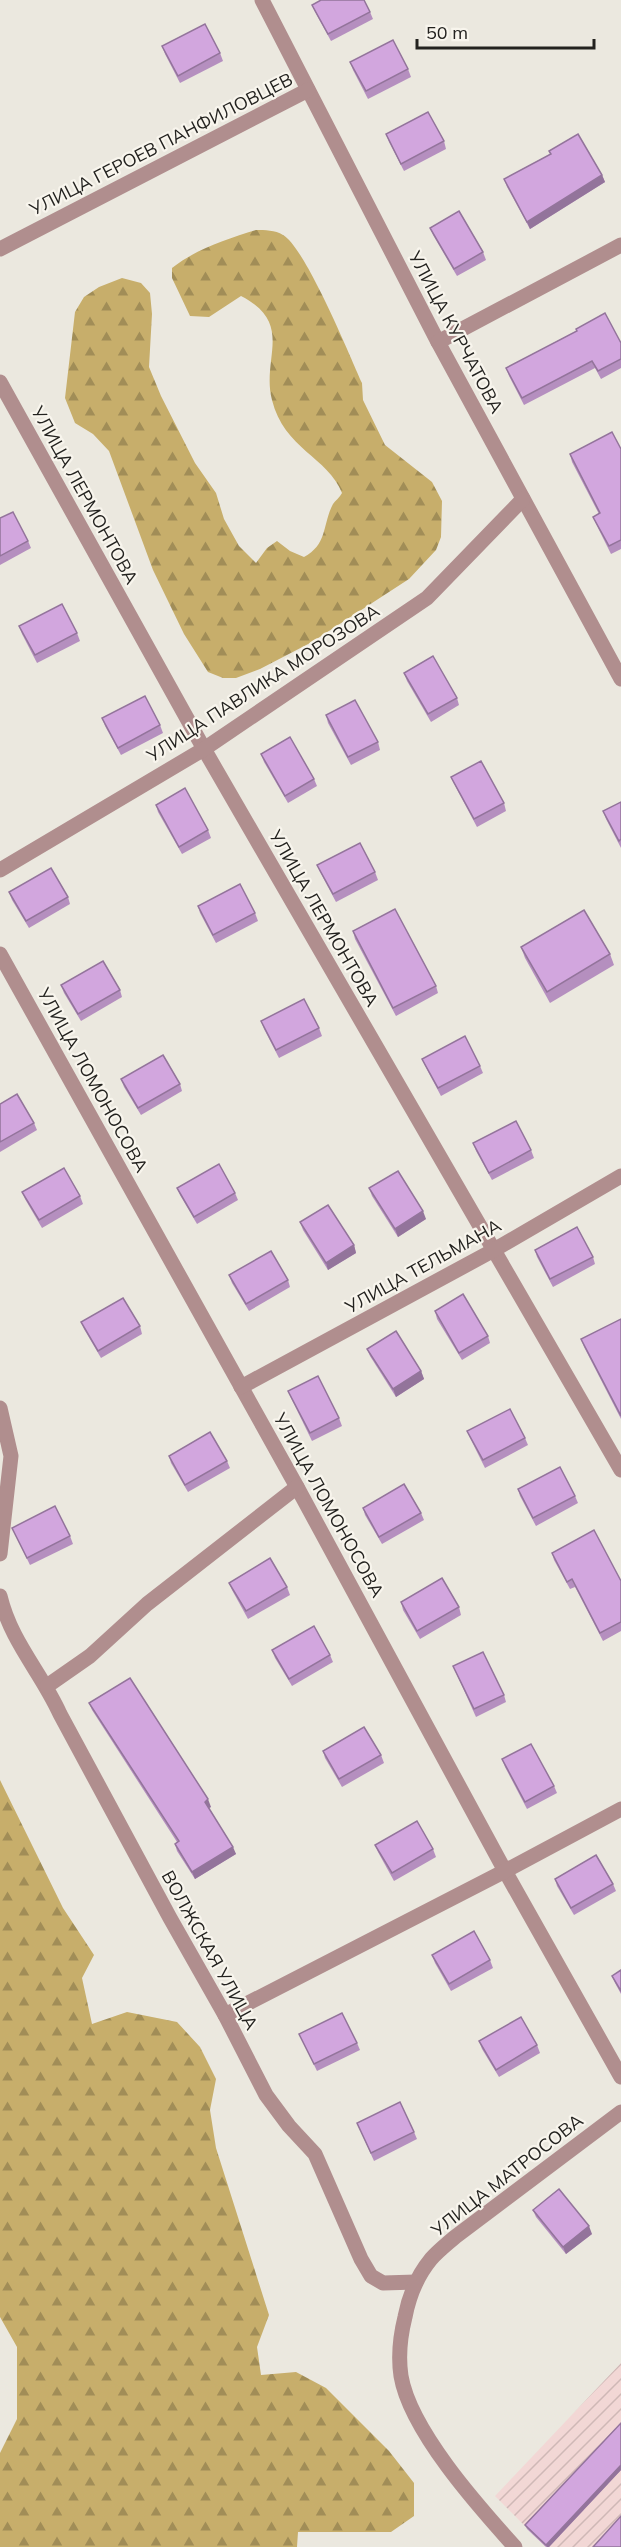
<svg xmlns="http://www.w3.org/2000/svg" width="621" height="2547" font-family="Mulish,sans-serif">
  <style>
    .industrial { fill: url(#industrial-furrows) }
    .forest { fill: url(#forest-firs) }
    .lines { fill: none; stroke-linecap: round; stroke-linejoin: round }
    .minor { stroke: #b08e8e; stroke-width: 15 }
    .wall { fill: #b58fbf }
    .shaded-wall { fill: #93749b }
    .building { fill: #d2a6de; stroke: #93749b; stroke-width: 1.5 }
    .labels { text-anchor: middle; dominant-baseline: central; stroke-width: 4.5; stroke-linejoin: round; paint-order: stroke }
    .street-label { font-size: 18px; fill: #23221f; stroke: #f8f5ed }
  </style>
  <defs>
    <pattern id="industrial-furrows" width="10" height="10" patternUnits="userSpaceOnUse" patternTransform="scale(1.5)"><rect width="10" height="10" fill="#f2d7d5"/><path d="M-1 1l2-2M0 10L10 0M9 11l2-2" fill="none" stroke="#cfb8b6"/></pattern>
    <pattern id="forest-firs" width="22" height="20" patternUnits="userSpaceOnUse" patternTransform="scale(1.5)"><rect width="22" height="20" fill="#c7ae6b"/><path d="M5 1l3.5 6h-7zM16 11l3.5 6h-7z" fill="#a18d57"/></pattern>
  </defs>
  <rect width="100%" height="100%" fill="#ebe8df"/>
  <!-- industrial -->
  <polygon class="industrial" points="621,2363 621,2547 546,2547 495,2496"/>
  <!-- forest -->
  <g class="forest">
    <path d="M256 230C265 230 275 230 283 235 305 247 350 356 362 383L363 400 385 445 432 482 442 501 441 537 436 550 409 579 312 642 260 669 236 678H223L208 672 184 634 153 570 109 451 93 434 75 423 65 398 75 312 84 297 99 287 122 278 141 283 150 293 152 314 149 367 161 396 195 463 216 493 224 519 239 546 256 563 267 548 277 541 290 551 304 557C328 544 322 525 333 504 335 501 340 497 342 493 328 457 284 449 272 400 261 358 295 324 241 296L209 317 190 316 172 278V268C196 249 227 239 256 230Z"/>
    <polygon points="0,1780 63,1908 94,1955 82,1978 92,2024 127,2012 177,2022 200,2047 216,2079 210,2110 216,2148 269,2315 257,2347 261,2375 296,2372 326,2388 389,2451 414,2483 414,2516 391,2532 298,2532 297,2547 0,2547 0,2453 17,2419 17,2347 0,2317"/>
  </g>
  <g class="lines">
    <!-- minor -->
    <g class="minor">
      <polyline points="262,0 438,342 621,679"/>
      <polyline points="0,249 308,90"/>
      <polyline points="438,342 621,245"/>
      <polyline points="0,382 204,749 621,1470"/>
      <polyline points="0,870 204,749 427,598 523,499"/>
      <polyline points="0,954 297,1487 505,1871 621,2077"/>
      <polyline points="241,1387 494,1250 621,1176"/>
      <polyline points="0,1408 11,1456 0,1554"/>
      <path d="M0 1596C11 1642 41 1672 60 1714L170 1918 225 2015 266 2095 289 2126 315 2154 361 2259 371 2276 383 2283 416 2282"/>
      <polyline points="47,1686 90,1656 147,1604 297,1487"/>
      <polyline points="225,2015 505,1871 621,1809"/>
      <path d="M515 2547C478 2506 410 2430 401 2376 398 2356 400 2337 405 2317 409 2296 417 2276 431 2259 438 2251 447 2244 455 2237L621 2112"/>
    </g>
  </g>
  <!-- wall -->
  <g class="wall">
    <polygon points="312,5 370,12 373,19 331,41 315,12"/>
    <polygon points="162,46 220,53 223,61 180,83 165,54"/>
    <polygon points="350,62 408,69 411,77 368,99 353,70"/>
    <polygon points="386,134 444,141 446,149 404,171 389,142"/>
    <polygon points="549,151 602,175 605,182 530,229 507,187 504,179 550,154"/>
    <polygon points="430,228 483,252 486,260 457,276 433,235"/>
    <polygon points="576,331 621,343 621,368 601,379 595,368 524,405 509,376 506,368"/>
    <polygon points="621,449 621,549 611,554 596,524 593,517 599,514 572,462 570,454"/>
    <polygon points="0,518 28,541 31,548 0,565"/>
    <polygon points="19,626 77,633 80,641 37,663 22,634"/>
    <polygon points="404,673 457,698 459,705 431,722 407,681"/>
    <polygon points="326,715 378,742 380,750 351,765 328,723"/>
    <polygon points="102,718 160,725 163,733 121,755 105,726"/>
    <polygon points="261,754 314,779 317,786 288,803 264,762"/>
    <polygon points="451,777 504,803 506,811 477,827 454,784"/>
    <polygon points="621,802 621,848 606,819 603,811"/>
    <polygon points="156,805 208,830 211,838 182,854 158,812"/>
    <polygon points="317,865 375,872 378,880 336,902 320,872"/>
    <polygon points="9,892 68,897 70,904 29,928 12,900"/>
    <polygon points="198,906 255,913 258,921 216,943 200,913"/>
    <polygon points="353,931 436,986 438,993 396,1016 355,939"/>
    <polygon points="521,947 610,954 614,965 550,1003 525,958"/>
    <polygon points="61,985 120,990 122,997 81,1021 64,993"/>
    <polygon points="261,1021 319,1028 322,1036 279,1058 264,1029"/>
    <polygon points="422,1059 480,1066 483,1073 441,1096 425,1066"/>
    <polygon points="121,1079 180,1084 182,1091 141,1115 124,1087"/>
    <polygon points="0,1104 34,1123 37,1130 0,1152"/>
    <polygon points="473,1143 531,1150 534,1158 492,1180 476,1151"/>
    <polygon points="177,1188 235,1193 238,1200 197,1224 180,1195"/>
    <polygon points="369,1188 426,1219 398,1237 372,1196"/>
    <polygon points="22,1192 80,1196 83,1204 42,1228 25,1199"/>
    <polygon points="300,1222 354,1245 356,1253 328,1270 303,1230"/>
    <polygon points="535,1250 593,1257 595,1264 553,1287 537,1257"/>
    <polygon points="229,1275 288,1280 290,1287 249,1311 232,1283"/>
    <polygon points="435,1311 488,1336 490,1343 462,1360 437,1319"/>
    <polygon points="621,1319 621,1419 584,1347 581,1339"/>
    <polygon points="81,1322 140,1326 142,1334 101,1358 84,1329"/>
    <polygon points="367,1349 421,1371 424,1379 396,1397 370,1356"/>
    <polygon points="288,1391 339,1418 342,1426 312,1441 291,1398"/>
    <polygon points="467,1431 525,1438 528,1445 485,1468 470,1438"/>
    <polygon points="169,1456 227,1461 230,1468 188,1492 171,1463"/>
    <polygon points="518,1489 575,1496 578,1503 536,1526 520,1496"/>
    <polygon points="363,1508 421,1513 424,1520 382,1544 365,1515"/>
    <polygon points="12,1528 70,1536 73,1544 30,1565"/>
    <polygon points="552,1553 621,1581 621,1631 603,1641 575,1587 570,1589 554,1560"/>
    <polygon points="229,1583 287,1587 290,1595 248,1619 232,1590"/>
    <polygon points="401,1602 459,1607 461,1615 420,1639 403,1610"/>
    <polygon points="272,1650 330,1655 333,1662 292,1686 275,1658"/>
    <polygon points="453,1666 504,1695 506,1702 476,1717"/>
    <polygon points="89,1703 211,1807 209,1808 236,1854 195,1879 177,1851 175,1844 177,1842 92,1710"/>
    <polygon points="323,1751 381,1755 384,1763 342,1787 325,1758"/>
    <polygon points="502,1759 554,1786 557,1793 527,1809 505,1767"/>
    <polygon points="375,1845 433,1849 436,1857 394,1881 378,1852"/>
    <polygon points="555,1879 613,1884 616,1891 574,1915 557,1886"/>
    <polygon points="432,1955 490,1960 493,1968 451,1991 435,1963"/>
    <polygon points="621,1970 621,1994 615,1983 612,1976"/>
    <polygon points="299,2034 357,2043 360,2050 317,2071"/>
    <polygon points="479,2041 537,2045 540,2053 499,2077 482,2049"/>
    <polygon points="357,2123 414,2132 417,2139 374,2161"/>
    <polygon points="533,2210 592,2234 566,2254 536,2217"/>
    <polygon points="621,2423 621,2470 549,2547 546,2547 527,2529 525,2525"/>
  </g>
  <!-- shaded-wall -->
  <g class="shaded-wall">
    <polygon points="602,175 605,182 530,229 527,222"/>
    <polygon points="423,1211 426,1219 398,1237 395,1229"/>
    <polygon points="354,1245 356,1253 328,1270 326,1263"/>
    <polygon points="421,1371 424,1379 396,1397 393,1389"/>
    <polygon points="208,1799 211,1807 207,1809 205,1802"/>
    <polygon points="233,1847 236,1854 195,1879 192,1872"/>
    <polygon points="589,2226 592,2234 566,2254 563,2247"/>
    <polygon points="621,2465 621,2470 549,2547 547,2547 546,2545"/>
  </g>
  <!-- building -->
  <g class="building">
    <polygon points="321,0 364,0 370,12 328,34 312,5"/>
    <polygon points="205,24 220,53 178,76 162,46"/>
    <polygon points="393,40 408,69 366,91 350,62"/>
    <polygon points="428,112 444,141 401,164 386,134"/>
    <polygon points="578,134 602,175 527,222 504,179 551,154 549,151"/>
    <polygon points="459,211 483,252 454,269 430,228"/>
    <polygon points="605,313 621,343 621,359 598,371 592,361 522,398 506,368 577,331 576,329"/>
    <polygon points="612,432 621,449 621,540 609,546 593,517 600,513 570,454"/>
    <polygon points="13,512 28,541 0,556 0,518"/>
    <polygon points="62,604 77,633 35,655 19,626"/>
    <polygon points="433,656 457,698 428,714 404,673"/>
    <polygon points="145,696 160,725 118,748 102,718"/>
    <polygon points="355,700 378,742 348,757 326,715"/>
    <polygon points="290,737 314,779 285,796 261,754"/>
    <polygon points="481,761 504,803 474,819 451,777"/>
    <polygon points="185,788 208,830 179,847 156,805"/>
    <polygon points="621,802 621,839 619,841 603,811"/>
    <polygon points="360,843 375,872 333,894 317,865"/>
    <polygon points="51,868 68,897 26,921 9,892"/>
    <polygon points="240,884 255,913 213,935 198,906"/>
    <polygon points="395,909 436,986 393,1008 353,931"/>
    <polygon points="584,910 610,954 547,992 521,947"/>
    <polygon points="103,961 120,990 78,1014 61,985"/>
    <polygon points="304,999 319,1028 276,1050 261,1021"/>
    <polygon points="465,1036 480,1066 438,1088 422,1059"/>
    <polygon points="163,1055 180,1084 138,1108 121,1079"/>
    <polygon points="17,1094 34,1123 0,1142 0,1104"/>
    <polygon points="516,1121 531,1150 489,1173 473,1143"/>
    <polygon points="219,1164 235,1193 194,1217 177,1188"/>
    <polygon points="64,1168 80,1196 39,1220 22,1192"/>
    <polygon points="398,1171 423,1211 395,1229 369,1188"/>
    <polygon points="328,1205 354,1245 326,1263 300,1222"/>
    <polygon points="577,1227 593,1257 550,1279 535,1250"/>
    <polygon points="271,1251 288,1280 246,1304 229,1275"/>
    <polygon points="463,1294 488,1336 459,1353 435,1311"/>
    <polygon points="123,1298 140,1326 98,1351 81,1322"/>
    <polygon points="621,1319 621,1416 581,1339"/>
    <polygon points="396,1331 421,1371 393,1389 367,1349"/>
    <polygon points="318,1376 339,1418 310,1433 288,1391"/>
    <polygon points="510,1409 525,1438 483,1460 467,1431"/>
    <polygon points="210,1432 227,1461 185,1485 169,1456"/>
    <polygon points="560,1467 575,1496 533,1518 518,1489"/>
    <polygon points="404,1484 421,1513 379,1537 363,1508"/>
    <polygon points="55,1506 70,1536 27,1558 12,1528"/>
    <polygon points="594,1530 621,1581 621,1622 600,1633 572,1579 567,1582 552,1553"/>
    <polygon points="270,1558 287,1587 246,1611 229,1583"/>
    <polygon points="442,1578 459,1607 417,1631 401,1602"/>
    <polygon points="314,1626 330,1655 289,1679 272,1650"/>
    <polygon points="483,1652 504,1695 474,1709 453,1666"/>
    <polygon points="130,1678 208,1799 205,1802 233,1847 192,1872 175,1844 179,1841 89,1703"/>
    <polygon points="364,1727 381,1755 339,1779 323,1751"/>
    <polygon points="531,1744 554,1786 525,1802 502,1759"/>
    <polygon points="417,1821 433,1849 392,1873 375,1845"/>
    <polygon points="596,1855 613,1884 571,1908 555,1879"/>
    <polygon points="474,1931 490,1960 449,1984 432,1955"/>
    <polygon points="621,1970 621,1991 612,1976"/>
    <polygon points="342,2013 357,2043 314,2064 299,2034"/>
    <polygon points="521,2017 537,2045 496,2070 479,2041"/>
    <polygon points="400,2102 414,2132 371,2153 357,2123"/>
    <polygon points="559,2189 589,2226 563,2247 533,2210"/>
    <polygon points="621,2423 621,2465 546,2545 525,2525"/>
    <polygon points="621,2516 621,2547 593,2547"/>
  </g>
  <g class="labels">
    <!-- street labels -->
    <g class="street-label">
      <text transform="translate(161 144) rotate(-27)">УЛИЦА ГЕРОЕВ ПАНФИЛОВЦЕВ</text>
      <text transform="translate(456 332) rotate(62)">УЛИЦА КУРЧАТОВА</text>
      <text transform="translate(85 495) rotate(61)">УЛИЦА ЛЕРМОНТОВА</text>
      <text transform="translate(263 683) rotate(-33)">УЛИЦА ПАВЛИКА МОРОЗОВА</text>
      <text transform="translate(324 918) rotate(60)">УЛИЦА ЛЕРМОНТОВА</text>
      <text transform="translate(93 1080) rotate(61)">УЛИЦА ЛОМОНОСОВА</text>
      <text transform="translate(423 1266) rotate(-29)">УЛИЦА ТЕЛЬМАНА</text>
      <text transform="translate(329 1505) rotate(61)">УЛИЦА ЛОМОНОСОВА</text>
      <text transform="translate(210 1950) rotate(61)">ВОЛЖСКАЯ УЛИЦА</text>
      <text transform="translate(507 2175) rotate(-38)">УЛИЦА МАТРОСОВА</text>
    </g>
  </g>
  <!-- scale -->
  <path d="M417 39v9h177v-9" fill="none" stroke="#23221f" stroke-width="3"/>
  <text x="426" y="39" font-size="18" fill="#23221f" stroke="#f8f5ed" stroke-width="4.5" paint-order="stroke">50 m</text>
</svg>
